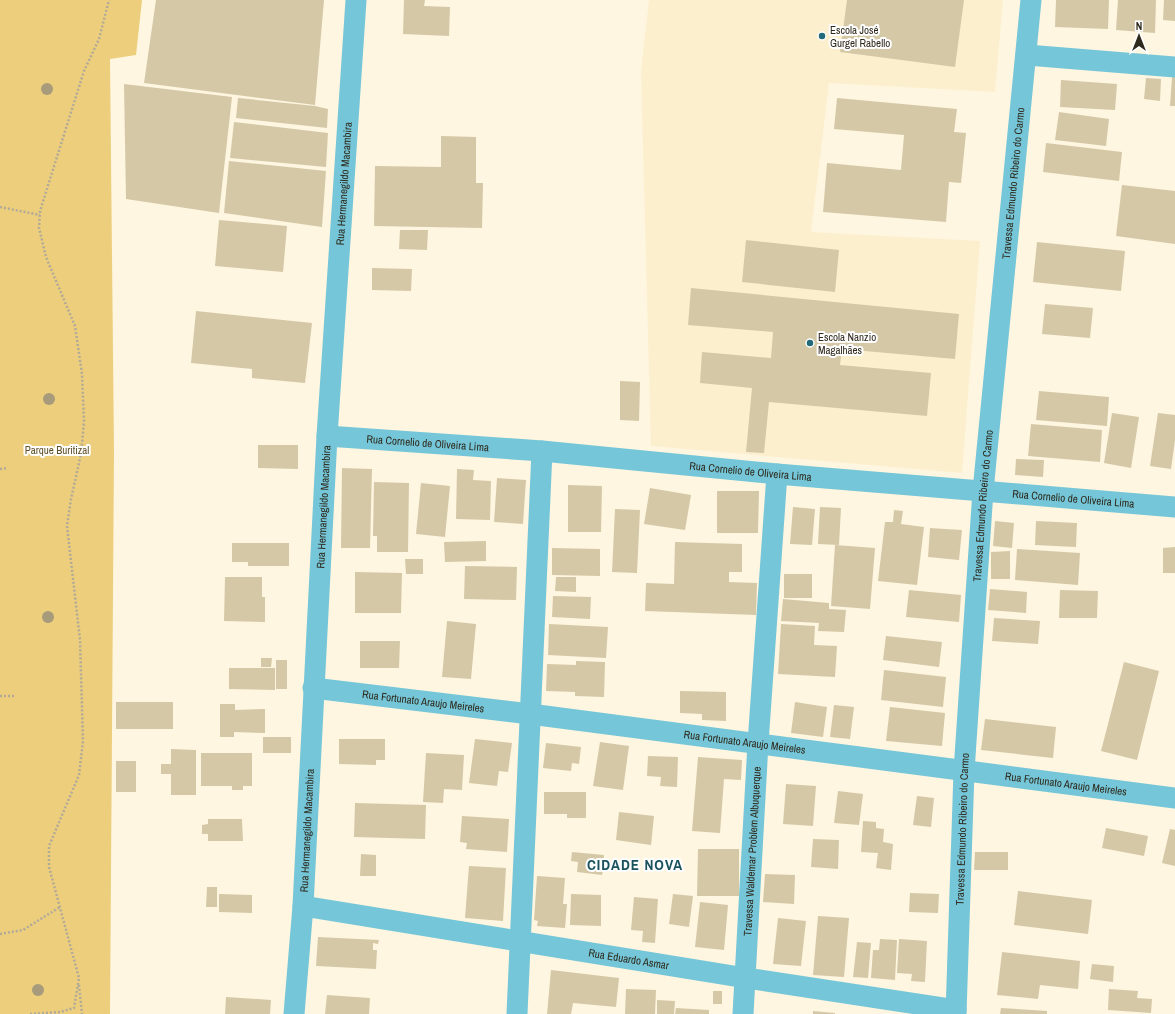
<svg xmlns="http://www.w3.org/2000/svg" width="1175" height="1014" font-family="'Archivo Narrow',sans-serif">
  <style>
    .built { fill: #fcefcd }
    .green { fill: #edce7c }
    .building { fill: #d5c8a6 }
    .lines { fill: none; stroke-linecap: round; stroke-linejoin: round }
    .path { stroke: #b1aa98; stroke-width: 2.5; stroke-dasharray: 2 2; stroke-linecap: butt }
    .minor { stroke: #75c6d8; stroke-width: 21 }
    .tree { fill: #a79b7b }
    .poi-dot { fill: #226a78; stroke: #fff; stroke-width: 1.5 }
    .labels { text-anchor: middle; dominant-baseline: central; stroke-width: 4; stroke-linejoin: round; paint-order: stroke }
    .poi-label { font-size: 11px; fill: #2e291c; stroke: #fff; text-anchor: start }
    .street-label { font-size: 11px; fill: #2e291c; stroke: #fff }
    .park-label { font-size: 11px; fill: #5f5027; stroke: #fff }
    .district-label { font-size: 15px; font-weight: bold; letter-spacing: 1px; fill: #1a525d; stroke: #fff }
  </style>
  <rect width="100%" height="100%" fill="#fef6e1"/>
  <!-- built -->
  <polygon class="built" points="649,0 1003,0 995,92 829,83 811,232 980,241 962,473 651,446 641,72"/>
  <!-- green -->
  <polygon class="green" points="0,0 142,0 136,55 110,59 114,451 110,1014 0,1014"/>
  <!-- building -->
  <g class="building">
    <polygon points="156,0 324,0 315,105 144,83"/>
    <polygon points="404,0 425,0 424,6 450,7 449,36 403,34"/>
    <polygon points="847,0 964,0 955,67 840,52"/>
    <polygon points="1056,0 1109,0 1108,29 1055,27"/>
    <polygon points="1118,0 1156,0 1155,33 1116,30"/>
    <polygon points="1164,0 1175,0 1175,21 1163,20"/>
    <polygon points="1172,77 1175,77 1175,106 1170,106"/>
    <polygon points="1146,78 1161,79 1160,101 1144,99"/>
    <polygon points="1061,80 1117,84 1115,110 1060,107"/>
    <polygon points="124,84 232,97 219,213 126,199"/>
    <polygon points="238,98 315,106 328,109 327,128 236,118"/>
    <polygon points="837,98 957,109 954,132 966,133 961,183 949,182 946,222 823,212 827,163 901,170 904,135 834,129"/>
    <polygon points="1059,112 1109,119 1106,146 1055,140"/>
    <polygon points="234,122 328,133 326,167 230,158"/>
    <polygon points="441,136 476,137 476,183 483,183 482,228 374,226 375,166 441,167"/>
    <polygon points="1046,143 1122,152 1119,181 1043,172"/>
    <polygon points="229,161 326,171 322,227 224,213"/>
    <polygon points="1122,185 1175,191 1175,244 1116,236"/>
    <polygon points="219,220 287,226 283,272 215,266"/>
    <polygon points="400,230 428,230 427,250 399,249"/>
    <polygon points="746,240 839,250 835,292 742,282"/>
    <polygon points="1037,242 1125,251 1121,291 1033,282"/>
    <polygon points="372,268 412,269 411,291 372,290"/>
    <polygon points="691,288 959,314 955,359 842,349 840,365 931,373 927,416 769,402 764,453 746,452 752,388 700,383 702,352 771,358 773,332 688,325"/>
    <polygon points="1045,304 1093,308 1090,338 1042,334"/>
    <polygon points="196,311 312,323 305,383 252,378 252,369 191,363"/>
    <polygon points="620,381 640,382 639,421 620,420"/>
    <polygon points="1039,391 1109,397 1107,426 1036,420"/>
    <polygon points="1112,413 1139,417 1131,468 1104,463"/>
    <polygon points="1158,413 1175,415 1175,440 1171,469 1150,466"/>
    <polygon points="1031,424 1102,430 1100,462 1028,456"/>
    <polygon points="258,445 298,445 298,469 258,468"/>
    <polygon points="1016,459 1044,460 1043,477 1015,475"/>
    <polygon points="342,468 372,469 370,548 341,548"/>
    <polygon points="457,469 474,470 473,480 491,481 490,520 456,519"/>
    <polygon points="497,478 526,480 523,524 494,522"/>
    <polygon points="374,482 409,483 408,552 377,552 377,536 373,536"/>
    <polygon points="421,483 450,486 445,537 416,534"/>
    <polygon points="568,485 602,486 601,532 568,532"/>
    <polygon points="650,488 691,495 685,530 644,524"/>
    <polygon points="717,491 759,491 758,533 717,533"/>
    <polygon points="793,507 815,509 812,545 790,544"/>
    <polygon points="820,507 841,508 839,545 818,544"/>
    <polygon points="615,509 640,510 637,573 612,572"/>
    <polygon points="894,510 903,511 901,524 924,527 917,585 878,581 885,522 893,522"/>
    <polygon points="995,521 1014,523 1012,548 993,546"/>
    <polygon points="1036,521 1077,523 1076,547 1035,545"/>
    <polygon points="930,528 962,530 959,560 928,557"/>
    <polygon points="486,541 486,561 445,562 444,542"/>
    <polygon points="675,542 742,544 742,572 729,572 729,582 757,583 756,615 645,611 646,583 674,584"/>
    <polygon points="232,543 289,543 289,566 248,566 248,562 232,562"/>
    <polygon points="835,545 875,548 870,609 831,606"/>
    <polygon points="1175,547 1175,573 1163,573 1163,548"/>
    <polygon points="552,548 600,549 600,576 552,575"/>
    <polygon points="1017,549 1080,553 1078,585 1015,580"/>
    <polygon points="1010,551 1010,579 991,579 991,552"/>
    <polygon points="405,559 423,559 423,574 406,574"/>
    <polygon points="465,566 517,567 516,600 464,599"/>
    <polygon points="355,572 402,573 401,613 355,613"/>
    <rect x="784" y="574" width="28" height="24"/>
    <polygon points="225,577 262,577 262,597 265,597 265,622 224,621"/>
    <polygon points="556,577 576,577 576,592 555,591"/>
    <polygon points="990,589 1027,592 1026,613 988,610"/>
    <polygon points="909,590 961,595 959,622 906,617"/>
    <polygon points="1060,590 1098,591 1097,618 1059,618"/>
    <polygon points="553,596 591,597 590,619 552,617"/>
    <polygon points="783,599 829,603 829,609 846,610 844,632 818,631 819,623 781,621"/>
    <polygon points="994,618 1040,621 1038,644 992,641"/>
    <polygon points="447,621 476,624 471,679 442,677"/>
    <polygon points="549,624 608,627 606,658 548,655"/>
    <polygon points="781,624 815,626 814,645 837,646 835,677 778,674"/>
    <polygon points="886,636 942,642 939,667 883,660"/>
    <polygon points="360,641 400,641 399,668 360,668"/>
    <polygon points="261,658 272,658 271,667 261,667"/>
    <rect x="276" y="660" width="11" height="29"/>
    <polygon points="576,661 605,662 604,697 575,696 575,692 546,691 547,664 576,665"/>
    <polygon points="1124,662 1159,671 1137,760 1101,751"/>
    <polygon points="229,668 275,668 275,690 229,689"/>
    <polygon points="884,670 946,677 943,707 881,700"/>
    <polygon points="680,691 726,692 726,721 702,720 702,714 680,713"/>
    <rect x="116" y="702" width="57" height="27"/>
    <polygon points="795,702 827,707 823,737 791,733"/>
    <polygon points="220,704 235,704 235,710 265,709 265,733 234,732 234,737 220,737"/>
    <polygon points="834,705 854,707 850,739 830,737"/>
    <polygon points="890,707 945,713 942,746 886,741"/>
    <polygon points="985,719 1056,727 1053,758 981,750"/>
    <rect x="263" y="737" width="28" height="16"/>
    <polygon points="339,739 385,739 385,760 376,760 376,765 339,764"/>
    <polygon points="475,739 512,743 508,772 499,771 497,786 469,783"/>
    <polygon points="600,742 629,746 623,790 593,786"/>
    <polygon points="546,743 581,747 579,764 572,763 571,771 543,768"/>
    <polygon points="171,749 196,750 196,795 171,795 171,774 161,774 161,764 171,764"/>
    <polygon points="201,753 252,753 252,786 243,786 243,790 232,790 232,786 201,786"/>
    <polygon points="426,753 464,755 462,790 444,789 443,803 423,802"/>
    <polygon points="648,756 678,757 677,787 660,786 661,777 647,776"/>
    <polygon points="698,757 742,760 741,780 724,779 720,833 692,831"/>
    <rect x="116" y="761" width="20" height="31"/>
    <polygon points="786,784 816,786 813,826 783,824"/>
    <polygon points="838,791 863,794 859,825 834,823"/>
    <polygon points="544,792 586,792 586,818 567,818 567,814 544,814"/>
    <polygon points="917,796 934,798 931,827 913,825"/>
    <polygon points="355,803 426,805 425,839 354,837"/>
    <polygon points="619,812 654,816 651,845 616,840"/>
    <polygon points="462,816 509,819 507,852 466,849 467,843 460,842"/>
    <polygon points="208,819 242,819 243,841 208,841 208,834 202,834 202,825 208,824"/>
    <polygon points="863,821 876,822 876,828 884,829 883,842 893,844 891,870 876,868 878,853 861,852"/>
    <polygon points="1106,828 1148,836 1144,856 1102,848"/>
    <polygon points="1170,829 1175,830 1175,866 1162,863"/>
    <polygon points="813,839 839,840 838,869 811,867"/>
    <polygon points="698,849 739,849 739,896 697,896"/>
    <polygon points="572,852 604,855 604,860 611,861 610,871 603,870 602,875 577,872 578,862 571,861"/>
    <polygon points="975,852 1008,852 1008,870 974,870"/>
    <polygon points="361,854 376,855 376,876 360,876"/>
    <polygon points="469,866 506,868 503,921 465,918"/>
    <polygon points="765,874 795,875 794,904 763,902"/>
    <polygon points="537,876 565,878 563,904 567,904 565,928 537,926 538,921 534,920"/>
    <polygon points="207,887 217,887 217,907 206,907"/>
    <polygon points="1018,891 1092,900 1088,934 1014,925"/>
    <polygon points="910,893 939,894 938,913 909,912"/>
    <polygon points="219,894 252,895 252,913 219,912"/>
    <polygon points="571,894 601,895 601,926 570,925"/>
    <polygon points="673,894 693,896 689,927 669,924"/>
    <polygon points="634,897 658,899 655,943 642,942 643,931 631,930"/>
    <polygon points="700,902 728,905 724,950 695,947"/>
    <polygon points="818,916 849,918 844,977 813,975"/>
    <polygon points="778,918 806,921 801,966 773,964"/>
    <polygon points="318,937 379,940 378,944 373,943 373,950 377,950 376,969 316,966"/>
    <polygon points="880,939 897,940 895,980 871,978 873,950 879,950"/>
    <polygon points="899,939 927,941 925,982 911,981 912,974 897,973"/>
    <polygon points="857,942 871,943 868,978 853,977"/>
    <polygon points="1002,952 1080,961 1078,989 1040,985 1038,999 997,995"/>
    <polygon points="1092,964 1114,966 1113,982 1090,979"/>
    <polygon points="551,970 619,978 616,1007 573,1003 571,1014 547,1014"/>
    <polygon points="626,989 656,990 655,1014 625,1014"/>
    <polygon points="1109,989 1138,991 1137,998 1152,999 1151,1013 1108,1010"/>
    <rect x="713" y="991" width="9" height="13"/>
    <polygon points="327,995 370,998 369,1014 325,1014"/>
    <polygon points="226,997 271,1000 270,1014 225,1014"/>
    <polygon points="657,1000 675,1001 674,1014 657,1014"/>
    <polygon points="676,1008 709,1010 709,1014 675,1014"/>
    <polygon points="1001,1008 1047,1011 1047,1014 1000,1014"/>
    <polygon points="813,1011 835,1013 835,1014 813,1014"/>
  </g>
  <g class="lines">
    <!-- path -->
    <g class="path">
      <polyline points="0,207 40,215"/>
      <polyline points="0,469 7,468"/>
      <polyline points="0,696 16,696"/>
      <polyline points="0,934 23,930 60,907"/>
      <polyline points="79,985 82,1014"/>
      <polyline points="30,1014 60,1012 74,1008 79,978 49,867 49,846 79,775 83,741 80,640 67,526 71,499 81,454 84,422 82,374 75,326 46,257 39,228 40,211 84,71 99,39 109,0"/>
    </g>
    <!-- minor -->
    <g class="minor">
      <polyline points="1027,55 1175,67"/>
      <path id="s1" d="M327 436 542 451 777 474 1175 507"/>
      <path id="s2" d="M313 688 530 714 1175 798"/>
      <path id="s3" d="M303 906 746 978 956 1010"/>
      <path id="s4" d="M294 1014 303 906 327 436 356 0"/>
      <polyline points="517,1014 542,451"/>
      <path id="s5" d="M743 1014 758 743 777 474"/>
      <path id="s6" d="M956 1014 964 771 983 491 1031 0"/>
    </g>
  </g>
  <!-- trees -->
  <g class="tree">
    <circle cx="47" cy="89" r="6"/>
    <circle cx="49" cy="399" r="6"/>
    <circle cx="48" cy="617" r="6"/>
    <circle cx="38" cy="990" r="6"/>
  </g>
  <!-- markers -->
  <g class="poi-dot">
    <circle cx="822" cy="36" r="4"/>
    <circle cx="810" cy="343" r="4"/>
  </g>
  <g class="labels">
    <!-- poi labels -->
    <g class="poi-label">
      <text x="830" y="30">Escola José<tspan x="830" dy="13">Gurgel Rabello</tspan></text>
      <text x="818" y="337">Escola Nanzio<tspan x="818" dy="13">Magalhães</tspan></text>
    </g>
    <!-- street labels -->
    <g class="street-label">
      <text stroke="none"><textPath href="#s4" startOffset="832">Rua Hermanegildo Macambira</textPath></text>
      <text stroke="none"><textPath href="#s6" startOffset="833">Travessa Edmundo Ribeiro do Carmo</textPath></text>
      <text stroke="none"><textPath href="#s1" startOffset="101">Rua Cornelio de Oliveira Lima</textPath></text>
      <text stroke="none"><textPath href="#s1" startOffset="425">Rua Cornelio de Oliveira Lima</textPath></text>
      <text stroke="none"><textPath href="#s1" startOffset="749">Rua Cornelio de Oliveira Lima</textPath></text>
      <text stroke="none"><textPath href="#s6" startOffset="509">Travessa Edmundo Ribeiro do Carmo</textPath></text>
      <text stroke="none"><textPath href="#s4" startOffset="508">Rua Hermanegildo Macambira</textPath></text>
      <text stroke="none"><textPath href="#s2" startOffset="111">Rua Fortunato Araujo Meireles</textPath></text>
      <text stroke="none"><textPath href="#s2" startOffset="435">Rua Fortunato Araujo Meireles</textPath></text>
      <text stroke="none"><textPath href="#s2" startOffset="759">Rua Fortunato Araujo Meireles</textPath></text>
      <text stroke="none"><textPath href="#s4" startOffset="184">Rua Hermanegildo Macambira</textPath></text>
      <text stroke="none"><textPath href="#s6" startOffset="185">Travessa Edmundo Ribeiro do Carmo</textPath></text>
      <text stroke="none"><textPath href="#s5" startOffset="163">Travessa Waldemar Problem Albuquerque</textPath></text>
      <text stroke="none"><textPath href="#s3" startOffset="330">Rua Eduardo Asmar</textPath></text>
    </g>
    <!-- park labels -->
    <g class="park-label">
      <text x="57" y="450">Parque Buritizal</text>
    </g>
    <!-- district labels -->
    <g class="district-label">
      <text x="635" y="864">CIDADE NOVA</text>
    </g>
  </g>
  <!-- north arrow -->
  <g transform="translate(1139 36)" stroke="#ffffff" stroke-width="3" paint-order="stroke">
  <path d="M0-3L7 15L0 10L-7 15Z" fill="#2e291c"/>
  <text y="-6" font-size="11" font-weight="bold" text-anchor="middle" fill="#2e291c">N</text>
  </g>
</svg>
